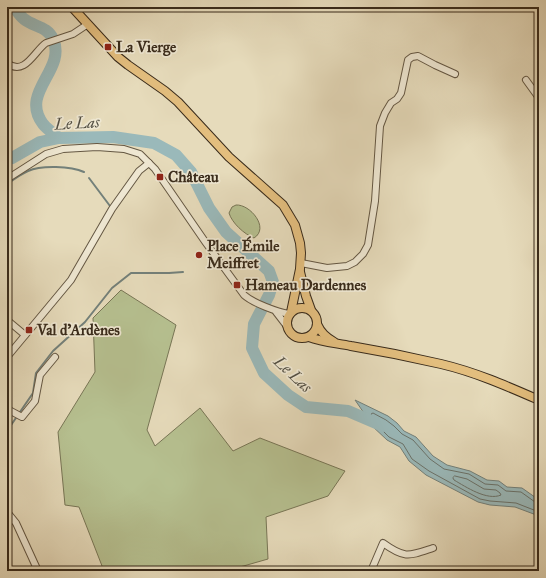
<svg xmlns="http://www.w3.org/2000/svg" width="546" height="578" font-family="'IM FELL Great Primer',serif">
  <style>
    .green { fill: #b6c090; stroke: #787656 }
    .water { fill: #9ab9ba; stroke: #73807a }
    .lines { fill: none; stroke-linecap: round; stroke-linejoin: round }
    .shore { stroke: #6a726a; stroke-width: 1 }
    .stream { stroke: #73807a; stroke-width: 2 }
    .river { stroke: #9ab9ba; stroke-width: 12 }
    .minor-casing { stroke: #645743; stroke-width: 8 }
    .major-casing { stroke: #392b1b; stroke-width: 10 }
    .minor { stroke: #efe8d3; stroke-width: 6 }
    .major { stroke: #e3be7e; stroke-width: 8 }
    .poi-dot { fill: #8f2418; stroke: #efe8d3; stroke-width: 1.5 }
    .labels { text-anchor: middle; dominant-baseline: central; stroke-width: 3.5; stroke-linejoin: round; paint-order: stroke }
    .poi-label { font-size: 15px; font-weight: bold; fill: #392b1b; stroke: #efe8d3; text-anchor: start }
    .water-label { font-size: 16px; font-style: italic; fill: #514e43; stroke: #efe8d3 }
  </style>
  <rect width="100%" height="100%" fill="#e6dbbb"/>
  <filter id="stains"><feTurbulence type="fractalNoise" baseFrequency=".005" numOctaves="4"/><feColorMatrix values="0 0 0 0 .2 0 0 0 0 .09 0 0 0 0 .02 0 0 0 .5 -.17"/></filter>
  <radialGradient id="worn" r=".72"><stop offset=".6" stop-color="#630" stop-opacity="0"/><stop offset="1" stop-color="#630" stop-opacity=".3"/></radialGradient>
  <!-- green -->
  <g class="green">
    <path d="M236 205C250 204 270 228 254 238 244 234 232 223 229 213L232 207Z"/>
    <polygon points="121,290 176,325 147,430 155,446 200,408 233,451 260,438 345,471 328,496 266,517 268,559 226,571 104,571 79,507 65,505 58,432 95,372 93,318"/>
  </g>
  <!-- water -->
  <polygon class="water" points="355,400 388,416 397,423 404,431 416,437 433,456 447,465 470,471 487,480 499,481 507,487 522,488 539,500 539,516 515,507 490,505 478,502 426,475 409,461 400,447 387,440 370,424 366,416"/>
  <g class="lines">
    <!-- shore -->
    <g class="shore">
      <path d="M455 476 467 479 484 489 496 490 500 493 501 495C487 501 466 487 454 480L453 478Z"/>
      <polyline points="539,503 535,502 521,492 506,491 498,485 485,484 469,474 444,469 430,459 413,440 402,434 394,426 386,420 373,413 371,414 373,421 389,437 403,444 412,459 429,471 480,499 490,501 516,503 539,512"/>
    </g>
    <!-- stream -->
    <g class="stream">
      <polyline points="89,178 110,206"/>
      <path d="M7 184C14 179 21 174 28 171 41 165 71 166 84 172"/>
      <polyline points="215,252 236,241"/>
      <polyline points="7,431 33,393 36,373 53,351 85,322 112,288 131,273 169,273 183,272"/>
    </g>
    <!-- river -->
    <g class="river">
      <path d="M14 7C17 11 20 16 24 19 34 27 47 26 53 39 67 70 19 92 43 124 47 129 54 134 59 138"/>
      <polyline points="7,159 12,158 40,142 59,138 113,137 154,143 176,155 191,172 209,208 226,232 269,271 273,282 269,295 254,324 252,348 264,373 288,395 306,407 348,411 383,426"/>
    </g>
    <defs>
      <g id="minor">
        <path d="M7 63C25 77 35 50 46 43L73 34 88 24"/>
        <polyline points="526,80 539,98"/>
        <path d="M7 179 46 154 63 149 97 147 124 149 140 154 155 169 206 243 244 295C253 303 277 312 289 314"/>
        <polyline points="301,263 327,268 347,266 355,262 363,254 368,245 375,201 380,126 385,113 391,103 397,99 401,93 408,60 412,57 418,56 435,65 455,74"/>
        <polyline points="276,312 286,325"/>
        <polyline points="7,320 25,335"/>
        <polyline points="7,357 71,280 112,209 139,171 149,163"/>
        <polyline points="7,409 22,417 35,401 40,375 55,357"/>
        <polyline points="7,512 16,523 38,571"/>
        <path d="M371 571 383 543C405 559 409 556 433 548"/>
      </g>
      <g id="major">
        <polyline points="72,7 118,57 128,65 165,91 178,102 229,157 283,205 295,225 300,243 301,253 300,269 291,312"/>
        <polyline points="300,272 306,296 311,310"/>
        <circle cx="302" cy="323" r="15"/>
        <path d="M317 324C321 333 326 337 334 342"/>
        <path d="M309 337C322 342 336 343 351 346 381 351 411 357 441 364 475 372 507 386 539 400"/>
      </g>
    </defs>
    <!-- minor casing -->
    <use href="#minor" class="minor-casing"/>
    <!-- major casing -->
    <use href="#major" class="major-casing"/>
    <!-- minor -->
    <use href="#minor" class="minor"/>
    <!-- major -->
    <use href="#major" class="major"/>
  </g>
  <!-- markers -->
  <g class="poi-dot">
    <rect x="104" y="43" width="8" height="8" rx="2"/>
    <rect x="156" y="173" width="8" height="8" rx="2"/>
    <circle cx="199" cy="255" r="4"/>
    <rect x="233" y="281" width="8" height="8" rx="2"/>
    <rect x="25" y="326" width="8" height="8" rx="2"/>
  </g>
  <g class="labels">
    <!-- poi labels -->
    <g class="poi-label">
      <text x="116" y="47">La Vierge</text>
      <text x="168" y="177">Château</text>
      <text x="207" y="246">Place Émile<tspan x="207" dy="17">Meiffret</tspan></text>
      <text x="245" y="285">Hameau Dardennes</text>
      <text x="37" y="330">Val d'Ardènes</text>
    </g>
    <!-- water labels -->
    <g class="water-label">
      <text transform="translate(77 123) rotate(-3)">Le Las</text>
      <text transform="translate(293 374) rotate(43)">Le Las</text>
    </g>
  </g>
  <!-- margin -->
  <rect width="546" height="578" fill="none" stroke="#e6dbbb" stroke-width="24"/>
  <rect x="8" y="8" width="530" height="562" fill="none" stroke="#392b1b" stroke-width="2"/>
  <rect x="12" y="12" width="522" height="554" fill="none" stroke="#392b1b"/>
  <rect width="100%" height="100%" filter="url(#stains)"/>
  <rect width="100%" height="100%" fill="url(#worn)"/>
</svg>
